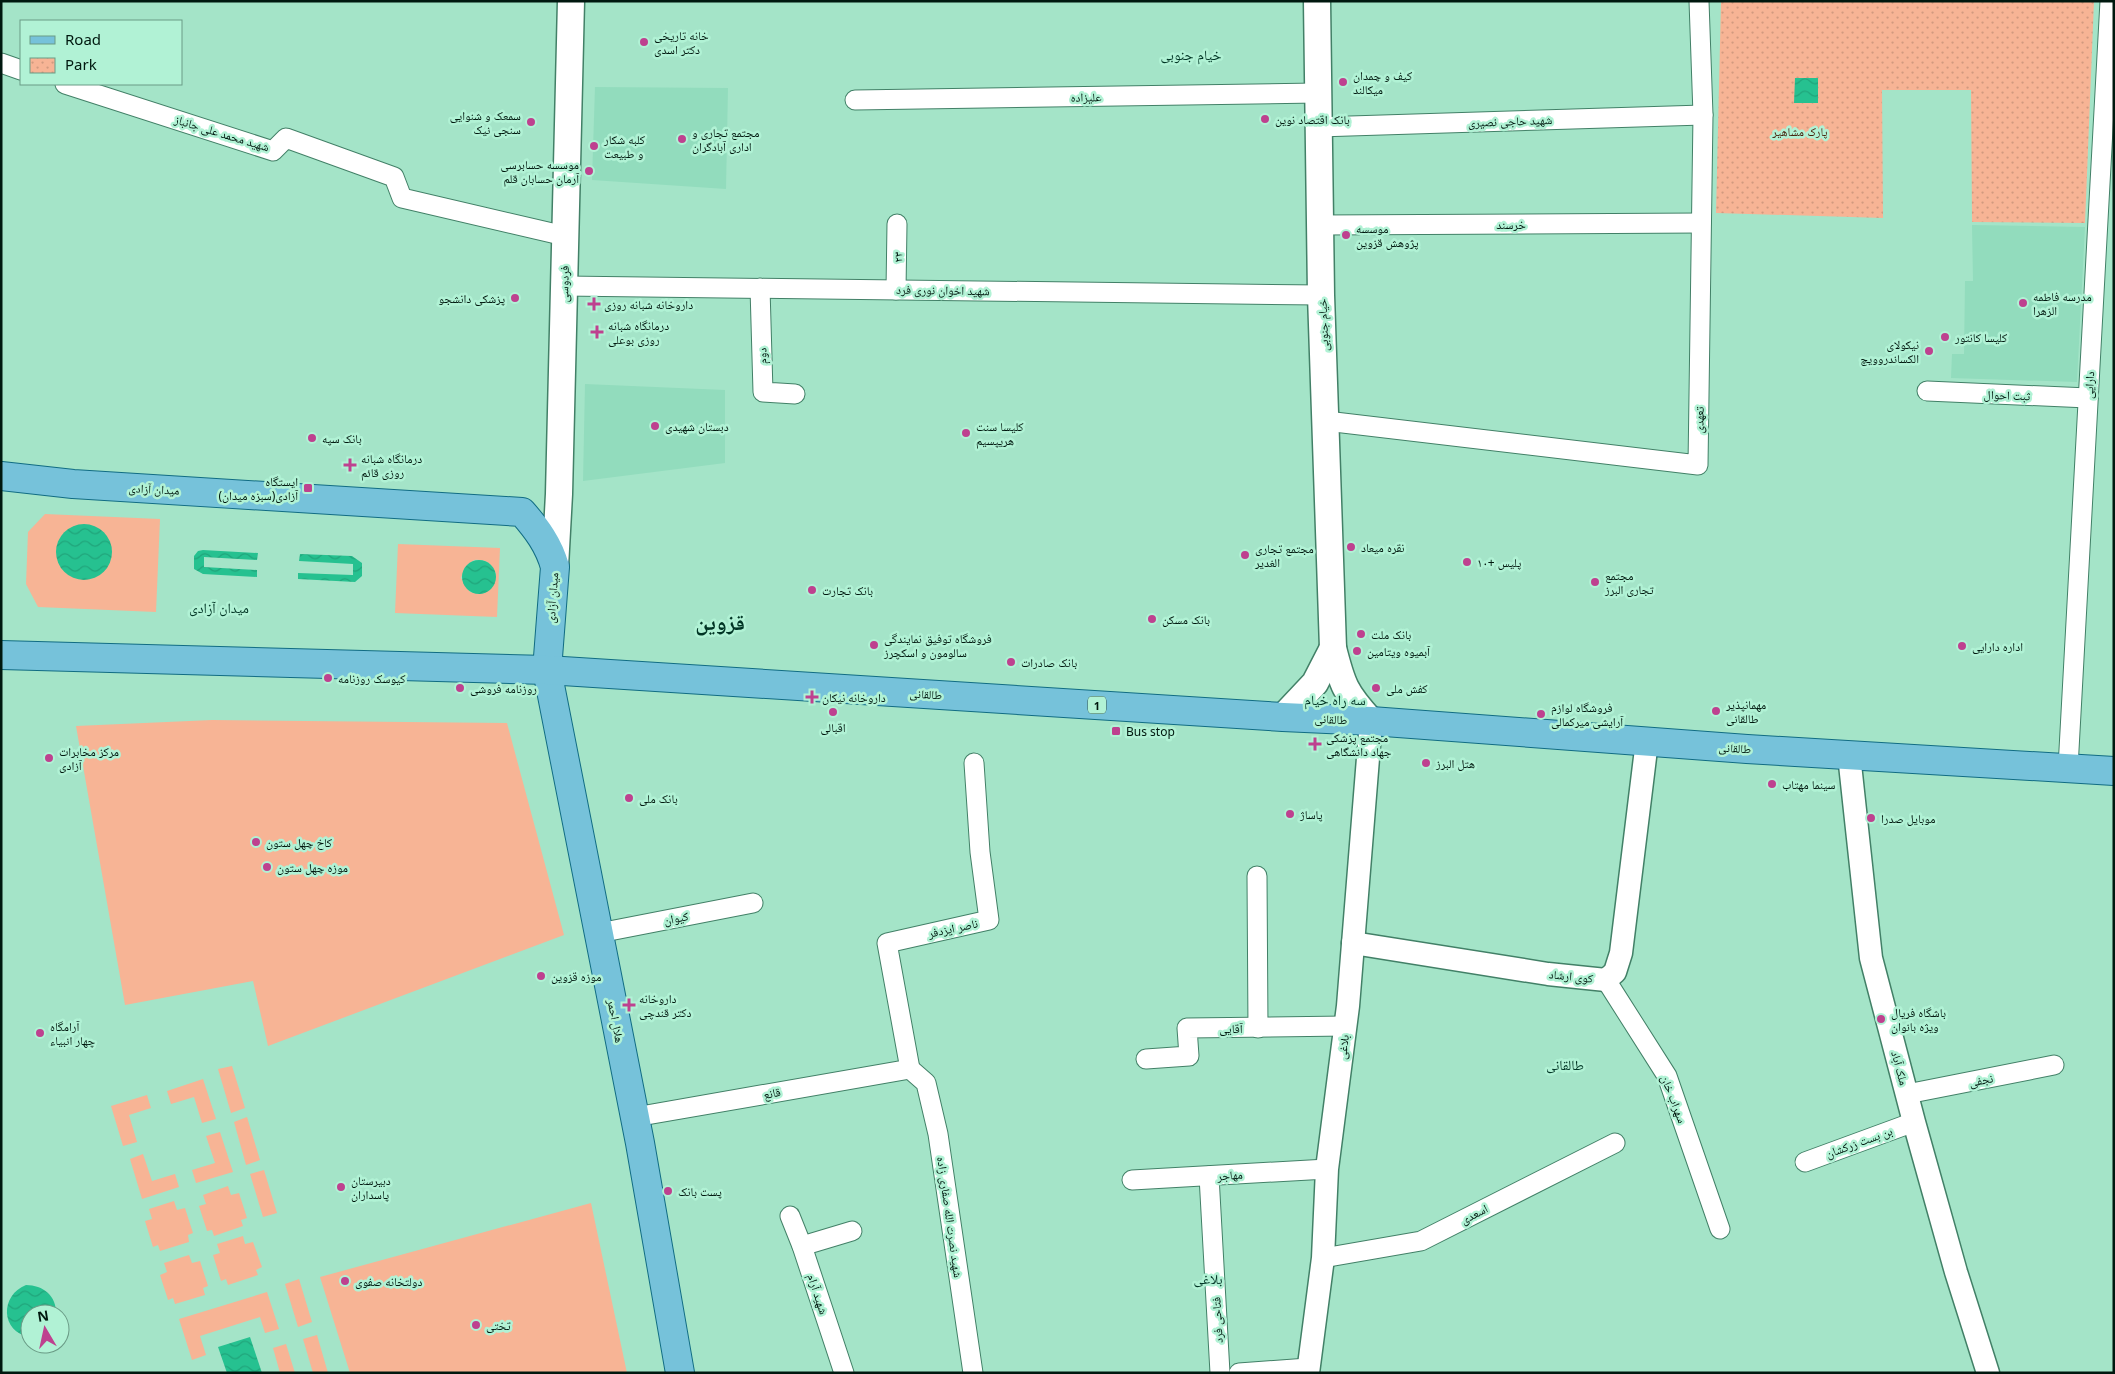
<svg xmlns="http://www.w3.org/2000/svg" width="2115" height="1374" font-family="'Noto Sans','Noto Naskh Arabic',sans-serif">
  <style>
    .built { fill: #92dcbd }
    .grass { fill: #f7b495; fill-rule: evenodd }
    .park { fill: url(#park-dots) }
    .water { fill: url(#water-waves) }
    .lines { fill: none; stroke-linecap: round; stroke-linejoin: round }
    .minor-casing { stroke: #428067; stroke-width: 21 }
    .tertiary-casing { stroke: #428067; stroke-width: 25 }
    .secondary-casing { stroke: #428067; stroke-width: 29 }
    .primary-casing { stroke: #116c83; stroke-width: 30 }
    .minor { stroke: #fff; stroke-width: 19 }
    .tertiary { stroke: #fff; stroke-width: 22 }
    .secondary { stroke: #fff; stroke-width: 26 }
    .primary { stroke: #76c2da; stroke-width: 28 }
    .poi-dot { fill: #be418f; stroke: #b1f2d5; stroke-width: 2 }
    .labels { text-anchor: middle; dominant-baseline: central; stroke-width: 5; stroke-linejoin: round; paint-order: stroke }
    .shield { fill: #b1f2d5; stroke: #35594a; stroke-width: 1 }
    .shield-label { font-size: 11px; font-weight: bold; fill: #00180f }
    .poi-label { font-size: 12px; fill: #00180f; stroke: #b1f2d5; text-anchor: start }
    .street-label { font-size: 12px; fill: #00180f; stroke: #b1f2d5 }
    .park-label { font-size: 12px; fill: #471f0a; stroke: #b1f2d5 }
    .neighbourhood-label { font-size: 14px; fill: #003424; stroke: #b1f2d5 }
    .town-label { font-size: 22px; font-weight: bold; fill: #003424; stroke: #b1f2d5 }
  </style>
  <defs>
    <pattern id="park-dots" width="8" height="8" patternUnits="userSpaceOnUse" patternTransform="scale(1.25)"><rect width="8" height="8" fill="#f7b495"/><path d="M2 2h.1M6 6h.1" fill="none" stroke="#d29a7f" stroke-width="1.8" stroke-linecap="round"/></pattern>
    <pattern id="water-waves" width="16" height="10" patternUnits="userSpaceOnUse" patternTransform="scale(1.25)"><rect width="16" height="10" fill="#26c190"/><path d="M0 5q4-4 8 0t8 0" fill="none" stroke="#20a57b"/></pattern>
  </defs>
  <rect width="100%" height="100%" fill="#a4e4c8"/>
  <!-- built -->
  <g class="built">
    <polygon points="595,87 728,88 726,189 592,180"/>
    <polygon points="1972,225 2085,227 2077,382 1951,378 1952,354 1964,354 1965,281 1973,281"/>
    <polygon points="585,384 725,390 725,463 583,481"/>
  </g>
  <!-- grass -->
  <g class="grass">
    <polygon points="45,514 160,519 156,612 38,607 26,584 28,532"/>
    <path d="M398 544 500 548 497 617 395 613ZM474 560C485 559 492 563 496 574L481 594 470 592 461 578 465 567Z"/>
    <polygon points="212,720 507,723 564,935 268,1046 253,981 125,1005 76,726"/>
    <polygon points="232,1066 245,1108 231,1113 218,1069"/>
    <polygon points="203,1079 216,1119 202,1123 194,1097 171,1104 167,1091"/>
    <polygon points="147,1095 151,1108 129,1115 137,1142 123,1146 111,1106"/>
    <polygon points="247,1117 260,1160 246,1165 234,1122"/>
    <polygon points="220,1132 233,1172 196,1183 192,1170 215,1163 206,1136"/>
    <polygon points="143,1154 152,1181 175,1174 179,1187 142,1199 130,1159"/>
    <polygon points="264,1170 277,1213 263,1217 250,1174"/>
    <polygon points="228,1186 231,1195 239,1193 247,1218 241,1220 243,1226 214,1236 212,1230 207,1231 199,1206 206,1204 203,1195"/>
    <polygon points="174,1201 177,1210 185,1208 193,1233 188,1235 189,1242 160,1251 158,1245 153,1247 145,1221 152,1219 149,1209"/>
    <polygon points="591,1203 627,1373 350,1373 320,1277"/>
    <polygon points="243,1236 245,1244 253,1242 262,1267 256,1270 258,1275 228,1285 226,1279 221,1281 213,1255 220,1253 217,1244"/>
    <polygon points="189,1255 192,1263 200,1261 208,1286 203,1288 205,1295 175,1304 173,1298 168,1300 160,1275 167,1272 164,1263"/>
    <polygon points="299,1279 312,1322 298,1327 285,1284"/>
    <polygon points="267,1292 279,1329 265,1333 260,1317 200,1336 206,1355 192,1360 179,1319"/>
    <polygon points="317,1335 328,1373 313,1373 303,1339"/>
    <polygon points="286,1344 295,1373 280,1373 273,1348"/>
  </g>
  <!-- park -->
  <polygon class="park" points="1721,1 2094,1 2085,223 1972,222 1971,90 1882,90 1883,218 1716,213"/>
  <!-- water -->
  <g class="water">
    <polygon points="1795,78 1818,78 1818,103 1794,103"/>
    <circle cx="84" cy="552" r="28"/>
    <polygon points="203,550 258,553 257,560 204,557 204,567 257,570 257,577 203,574 194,569 194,556 198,551"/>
    <polygon points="300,554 352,556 362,563 362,576 355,582 298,579 298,573 353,575 353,564 299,561"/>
    <circle cx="479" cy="577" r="17"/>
    <path d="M26 1285C43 1285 57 1296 56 1314H30V1337C0 1332 0 1295 26 1285Z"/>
    <polygon points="250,1337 262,1373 227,1373 218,1347"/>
  </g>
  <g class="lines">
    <defs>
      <g id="minor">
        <polyline points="1,63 21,70"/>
        <polyline points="65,84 273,151 286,138 394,177 402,198 565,236"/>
        <polyline points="855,100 1317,93"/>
        <polyline points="1318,127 1703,115"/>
        <polyline points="1320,225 1701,223"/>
        <polyline points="564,286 1321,295"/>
        <polyline points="760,288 763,392 795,394"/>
        <polyline points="896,290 897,224"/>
        <polyline points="1927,391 2088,398"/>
        <polyline points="1326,421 1698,465 1703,115 1699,1"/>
        <polyline points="2068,768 2110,1"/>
        <polyline points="1257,876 1258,1028"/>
        <polyline points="599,933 753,903"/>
        <polyline points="1606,980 1667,1076 1720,1229"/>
        <polyline points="1146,1059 1189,1056 1187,1028 1346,1026"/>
        <polyline points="910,1069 887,943 989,920 980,852 974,763"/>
        <polyline points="910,1069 926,1083 938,1134 973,1373"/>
        <polyline points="1907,1094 2054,1065"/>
        <polyline points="635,1117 910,1069"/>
        <polyline points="1805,1162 1914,1122"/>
        <polyline points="1209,1176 1220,1373"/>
        <polyline points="1132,1180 1327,1169"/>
        <polyline points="790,1216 802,1246 844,1373"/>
        <polyline points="802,1246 852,1231"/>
        <polyline points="1323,1258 1421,1241 1615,1143"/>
        <polyline points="1239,1373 1308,1368"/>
      </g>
      <g id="tertiary">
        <polyline points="1849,755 1871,958 1914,1122 1956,1272 1988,1373"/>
        <polyline points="1353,943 1548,974 1606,980 1615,972 1621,953 1647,741"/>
        <polyline points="1308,1373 1323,1258 1327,1169 1348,1006 1371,721"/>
      </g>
      <g id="secondary">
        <path d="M1317 1 1321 295 1333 648C1342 684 1345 693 1371 721"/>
        <polyline points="555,567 559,494 571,1"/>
        <polyline points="1283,717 1315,683 1333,648"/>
      </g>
      <g id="primary">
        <path d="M1 476 73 484 522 512C537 529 549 545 555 567L547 670 640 1143 680 1373"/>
        <polyline points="1,655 547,670 1283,717 1371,721 1747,749 2114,771"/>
      </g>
    </defs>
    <!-- minor casing -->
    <use href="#minor" class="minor-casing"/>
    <!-- tertiary casing -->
    <use href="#tertiary" class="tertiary-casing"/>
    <!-- secondary casing -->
    <use href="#secondary" class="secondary-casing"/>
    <!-- primary casing -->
    <use href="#primary" class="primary-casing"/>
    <!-- minor -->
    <use href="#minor" class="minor"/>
    <!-- tertiary -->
    <use href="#tertiary" class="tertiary"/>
    <!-- secondary -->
    <use href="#secondary" class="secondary"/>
    <!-- primary -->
    <use href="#primary" class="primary"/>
  </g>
  <!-- markers -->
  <g class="poi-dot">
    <circle cx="644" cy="42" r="5"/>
    <circle cx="1343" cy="82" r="5"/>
    <circle cx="1265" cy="119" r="5"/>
    <circle cx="531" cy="122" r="5"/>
    <circle cx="682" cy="139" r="5"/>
    <circle cx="594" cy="146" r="5"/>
    <circle cx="589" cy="171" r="5"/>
    <circle cx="1346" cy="235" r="5"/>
    <circle cx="515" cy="298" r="5"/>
    <circle cx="2023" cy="303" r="5"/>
    <path d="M591.5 296.5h5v5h5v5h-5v5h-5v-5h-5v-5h5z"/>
    <path d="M594.5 324.5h5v5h5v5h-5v5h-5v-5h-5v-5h5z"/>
    <circle cx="1945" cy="337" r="5"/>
    <circle cx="1929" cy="351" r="5"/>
    <circle cx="655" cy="426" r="5"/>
    <circle cx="966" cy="433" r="5"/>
    <circle cx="312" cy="438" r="5"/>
    <path d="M347.5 457.5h5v5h5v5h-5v5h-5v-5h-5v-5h5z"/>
    <rect x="303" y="483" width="10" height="10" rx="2.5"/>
    <circle cx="1351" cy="547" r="5"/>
    <circle cx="1245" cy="555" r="5"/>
    <circle cx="1467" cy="562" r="5"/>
    <circle cx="1595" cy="582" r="5"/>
    <circle cx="812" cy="590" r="5"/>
    <circle cx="1152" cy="619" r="5"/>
    <circle cx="1361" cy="634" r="5"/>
    <circle cx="874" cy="645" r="5"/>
    <circle cx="1962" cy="646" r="5"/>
    <circle cx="1357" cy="651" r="5"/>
    <circle cx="1011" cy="662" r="5"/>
    <circle cx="328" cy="678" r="5"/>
    <circle cx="460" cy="688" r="5"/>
    <circle cx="1376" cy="688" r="5"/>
    <path d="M809.5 689.5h5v5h5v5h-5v5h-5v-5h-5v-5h5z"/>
    <circle cx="1716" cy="711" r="5"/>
    <circle cx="833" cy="712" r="5"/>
    <circle cx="1541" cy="714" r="5"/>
    <rect x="1111" y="726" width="10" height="10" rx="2.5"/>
    <path d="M1312.5 736.5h5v5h5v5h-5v5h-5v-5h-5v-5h5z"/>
    <circle cx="49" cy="758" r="5"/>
    <circle cx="1426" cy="763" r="5"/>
    <circle cx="1772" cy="784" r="5"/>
    <circle cx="629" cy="798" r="5"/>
    <circle cx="1290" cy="814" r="5"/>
    <circle cx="1871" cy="818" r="5"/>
    <circle cx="256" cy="842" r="5"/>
    <circle cx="267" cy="867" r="5"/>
    <circle cx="541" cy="976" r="5"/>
    <path d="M626.5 997.5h5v5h5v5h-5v5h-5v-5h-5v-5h5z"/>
    <circle cx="1881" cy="1019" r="5"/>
    <circle cx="40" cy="1033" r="5"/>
    <circle cx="341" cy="1187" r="5"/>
    <circle cx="668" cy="1191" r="5"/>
    <circle cx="345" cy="1281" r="5"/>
    <circle cx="476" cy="1325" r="5"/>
  </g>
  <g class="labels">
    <!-- shield labels -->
    <rect class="shield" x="1088" y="696.5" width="18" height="17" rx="4"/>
    <g class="shield-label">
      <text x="1097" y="705">1</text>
    </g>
    <!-- poi labels -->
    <g class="poi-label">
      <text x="654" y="35">خانه تاریخی<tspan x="654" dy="14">دکتر اسدی</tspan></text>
      <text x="1353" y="75">کیف و چمدان<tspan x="1353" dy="14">میکالند</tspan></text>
      <text x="521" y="115" text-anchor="end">سمعک و شنوایی<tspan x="521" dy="14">سنجی نیک</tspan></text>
      <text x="1275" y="119">بانک اقتصاد نوین</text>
      <text x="692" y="132">مجتمع تجاری و<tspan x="692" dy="14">اداری آبادگران</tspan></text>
      <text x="604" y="139">کلبه شکار<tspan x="604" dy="14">و طبیعت</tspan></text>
      <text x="579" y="164" text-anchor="end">موسسه حسابرسی<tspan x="579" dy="14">آرمان حسابان قلم</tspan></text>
      <text x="1356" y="228">موسسه<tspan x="1356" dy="14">پژوهش قزوین</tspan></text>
      <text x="2033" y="296">مدرسه فاطمه<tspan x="2033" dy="14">الزهرا</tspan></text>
      <text x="505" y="298" text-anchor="end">پزشکی دانشجو</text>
      <text x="604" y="304">داروخانه شبانه روزی</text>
      <text x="608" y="325">درمانگاه شبانه<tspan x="608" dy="14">روزی بوعلی</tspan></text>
      <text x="1955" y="337">کلیسا کانتور</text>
      <text x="1919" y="344" text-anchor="end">نیکولای<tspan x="1919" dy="14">الکساندروویچ</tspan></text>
      <text x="665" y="426">دبستان شهیدی</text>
      <text x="976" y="426">کلیسا سنت<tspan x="976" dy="14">هریپسیم</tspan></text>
      <text x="322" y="438">بانک سپه</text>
      <text x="361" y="458">درمانگاه شبانه<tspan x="361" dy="14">روزی قائم</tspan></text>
      <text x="298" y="481" text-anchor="end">ایستگاه<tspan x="298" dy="14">آزادی(سبزه میدان)</tspan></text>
      <text x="1361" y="547">نقره میعاد</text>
      <text x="1255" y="548">مجتمع تجاری<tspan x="1255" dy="14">الغدیر</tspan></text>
      <text x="1477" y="562">پلیس +۱۰</text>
      <text x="1605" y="575">مجتمع<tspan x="1605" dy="14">تجاری البرز</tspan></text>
      <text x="822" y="590">بانک تجارت</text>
      <text x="1162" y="619">بانک مسکن</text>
      <text x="1371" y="634">بانک ملت</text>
      <text x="884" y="638">فروشگاه توفیق نمایندگی<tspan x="884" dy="14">سالومون و اسکچرز</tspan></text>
      <text x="1972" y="646">اداره دارایی</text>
      <text x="1367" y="651">آبمیوه ویتامین</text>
      <text x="1021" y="662">بانک صادرات</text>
      <text x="338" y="678">کیوسک روزنامه</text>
      <text x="470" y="688">روزنامه فروشی</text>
      <text x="1386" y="688">کفش ملی</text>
      <text x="822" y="697">داروخانه نیکان</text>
      <text x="1726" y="704">مهمانپذیر<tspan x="1726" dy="14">طالقانی</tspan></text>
      <text x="1551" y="707">فروشگاه لوازم<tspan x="1551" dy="14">آرایشی میرکمالی</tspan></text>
      <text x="833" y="727" text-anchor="middle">اقبالی</text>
      <text x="1126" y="731">Bus stop</text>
      <text x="1326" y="737">مجتمع پزشکی<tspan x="1326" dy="14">جهاد دانشگاهی</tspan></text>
      <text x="59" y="751">مرکز مخابرات<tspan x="59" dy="14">آزادی</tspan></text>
      <text x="1436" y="763">هتل البرز</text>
      <text x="1782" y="784">سینما مهتاب</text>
      <text x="639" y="798">بانک ملی</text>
      <text x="1300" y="814">پاساژ</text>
      <text x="1881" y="818">موبایل صدرا</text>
      <text x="266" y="842">کاخ چهل ستون</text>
      <text x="277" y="867">موزه چهل ستون</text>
      <text x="551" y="976">موزه قزوین</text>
      <text x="639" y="998">داروخانه<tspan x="639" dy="14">دکتر قندچی</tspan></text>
      <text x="1891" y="1012">باشگاه فریال<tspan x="1891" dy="14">ویژه بانوان</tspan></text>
      <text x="50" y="1026">آرامگاه<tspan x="50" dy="14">چهار انبیاء</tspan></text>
      <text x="351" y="1180">دبیرستان<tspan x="351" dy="14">پاسداران</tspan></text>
      <text x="678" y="1191">پست بانک</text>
      <text x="355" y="1281">دولتخانه صفوی</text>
      <text x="486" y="1325">تختی</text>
    </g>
    <!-- street labels -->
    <g class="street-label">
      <text transform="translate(1086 97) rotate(-1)">علیزاده</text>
      <text transform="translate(1510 121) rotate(-2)">شهید حاجی نصیری</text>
      <text transform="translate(222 133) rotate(17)">شهید محمد علی جانباز</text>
      <text x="1511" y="224">خرسند</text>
      <text transform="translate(897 257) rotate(-90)">۲۳</text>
      <text transform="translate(564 284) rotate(-89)">فردوسی</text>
      <text transform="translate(943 290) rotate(1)">شهید اخوان نوری فرد</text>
      <text transform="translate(1323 325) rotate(-92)">خیام جنوبی</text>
      <text transform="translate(762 356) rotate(-92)">دوم</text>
      <text transform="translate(2089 385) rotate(-87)">دارایی</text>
      <text transform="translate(2007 395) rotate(2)">ثبت احوال</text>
      <text transform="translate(1699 420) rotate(-89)">تعهدی</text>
      <text transform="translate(154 489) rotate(3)">میدان آزادی</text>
      <text transform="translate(552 598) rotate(-86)">میدان آزادی</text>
      <text transform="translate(926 694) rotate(4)">طالقانی</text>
      <text transform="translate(1331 719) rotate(3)">طالقانی</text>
      <text transform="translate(1735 748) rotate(4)">طالقانی</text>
      <text transform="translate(676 918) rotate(-11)">کیوان</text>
      <text transform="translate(953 928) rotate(-12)">ناصر ایزدفر</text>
      <text transform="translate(1571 976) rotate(6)">کوی ارشاد</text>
      <text transform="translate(616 1021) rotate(79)">هلال احمر</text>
      <text x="1231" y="1028">آقایی</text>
      <text transform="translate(1343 1047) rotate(-83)">بلاغی</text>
      <text transform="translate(1900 1068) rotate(75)">ملک آباد</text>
      <text transform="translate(1981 1080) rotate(-11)">نجفی</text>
      <text transform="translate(772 1093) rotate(-10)">قانع</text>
      <text transform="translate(1674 1099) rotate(69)">سهراب خان</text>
      <text transform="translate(1859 1142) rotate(-20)">بن بست زرکشان</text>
      <text transform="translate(1230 1175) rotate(-4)">مهاجر</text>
      <text transform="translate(1474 1214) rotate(-27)">اسعدی</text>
      <text transform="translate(950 1217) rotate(82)">شهید نصرت الله صفاری زاده</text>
      <text transform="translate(818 1294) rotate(72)">شهید آرام</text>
      <text transform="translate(1217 1320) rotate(-93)">فتاحی فرد</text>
    </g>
    <!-- park labels -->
    <g class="park-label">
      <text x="1800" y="131">پارک مشاهیر</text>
    </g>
    <!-- neighbourhood labels -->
    <g class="neighbourhood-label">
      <text x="1191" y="54">خیام جنوبی</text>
      <text x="219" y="607">میدان آزادی</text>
      <text x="1335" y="699">سه راه خیام</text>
      <text x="1565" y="1064">طالقانی</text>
      <text x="1208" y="1278">بلاغی</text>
    </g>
    <!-- town labels -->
    <g class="town-label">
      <text x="720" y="621">قزوین</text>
    </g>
  </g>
  <!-- border -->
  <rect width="2115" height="1374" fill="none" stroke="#00180f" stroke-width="5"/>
  <!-- legend -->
  <rect x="20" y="20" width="162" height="65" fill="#b1f2d5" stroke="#6a9b86"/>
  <rect x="30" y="36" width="25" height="8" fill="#76c2da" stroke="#6a9b86"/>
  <text x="65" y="45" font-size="15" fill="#00180f">Road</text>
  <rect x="30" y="58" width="25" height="15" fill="url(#park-dots)" stroke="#6a9b86"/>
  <text x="65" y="70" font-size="15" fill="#00180f">Park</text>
  <!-- north arrow -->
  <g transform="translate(45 1329) rotate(351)"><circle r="24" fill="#b1f2d5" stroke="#6a9b86"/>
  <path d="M0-4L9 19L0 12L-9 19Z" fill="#be418f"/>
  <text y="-8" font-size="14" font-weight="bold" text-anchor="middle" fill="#00180f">N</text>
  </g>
</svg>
